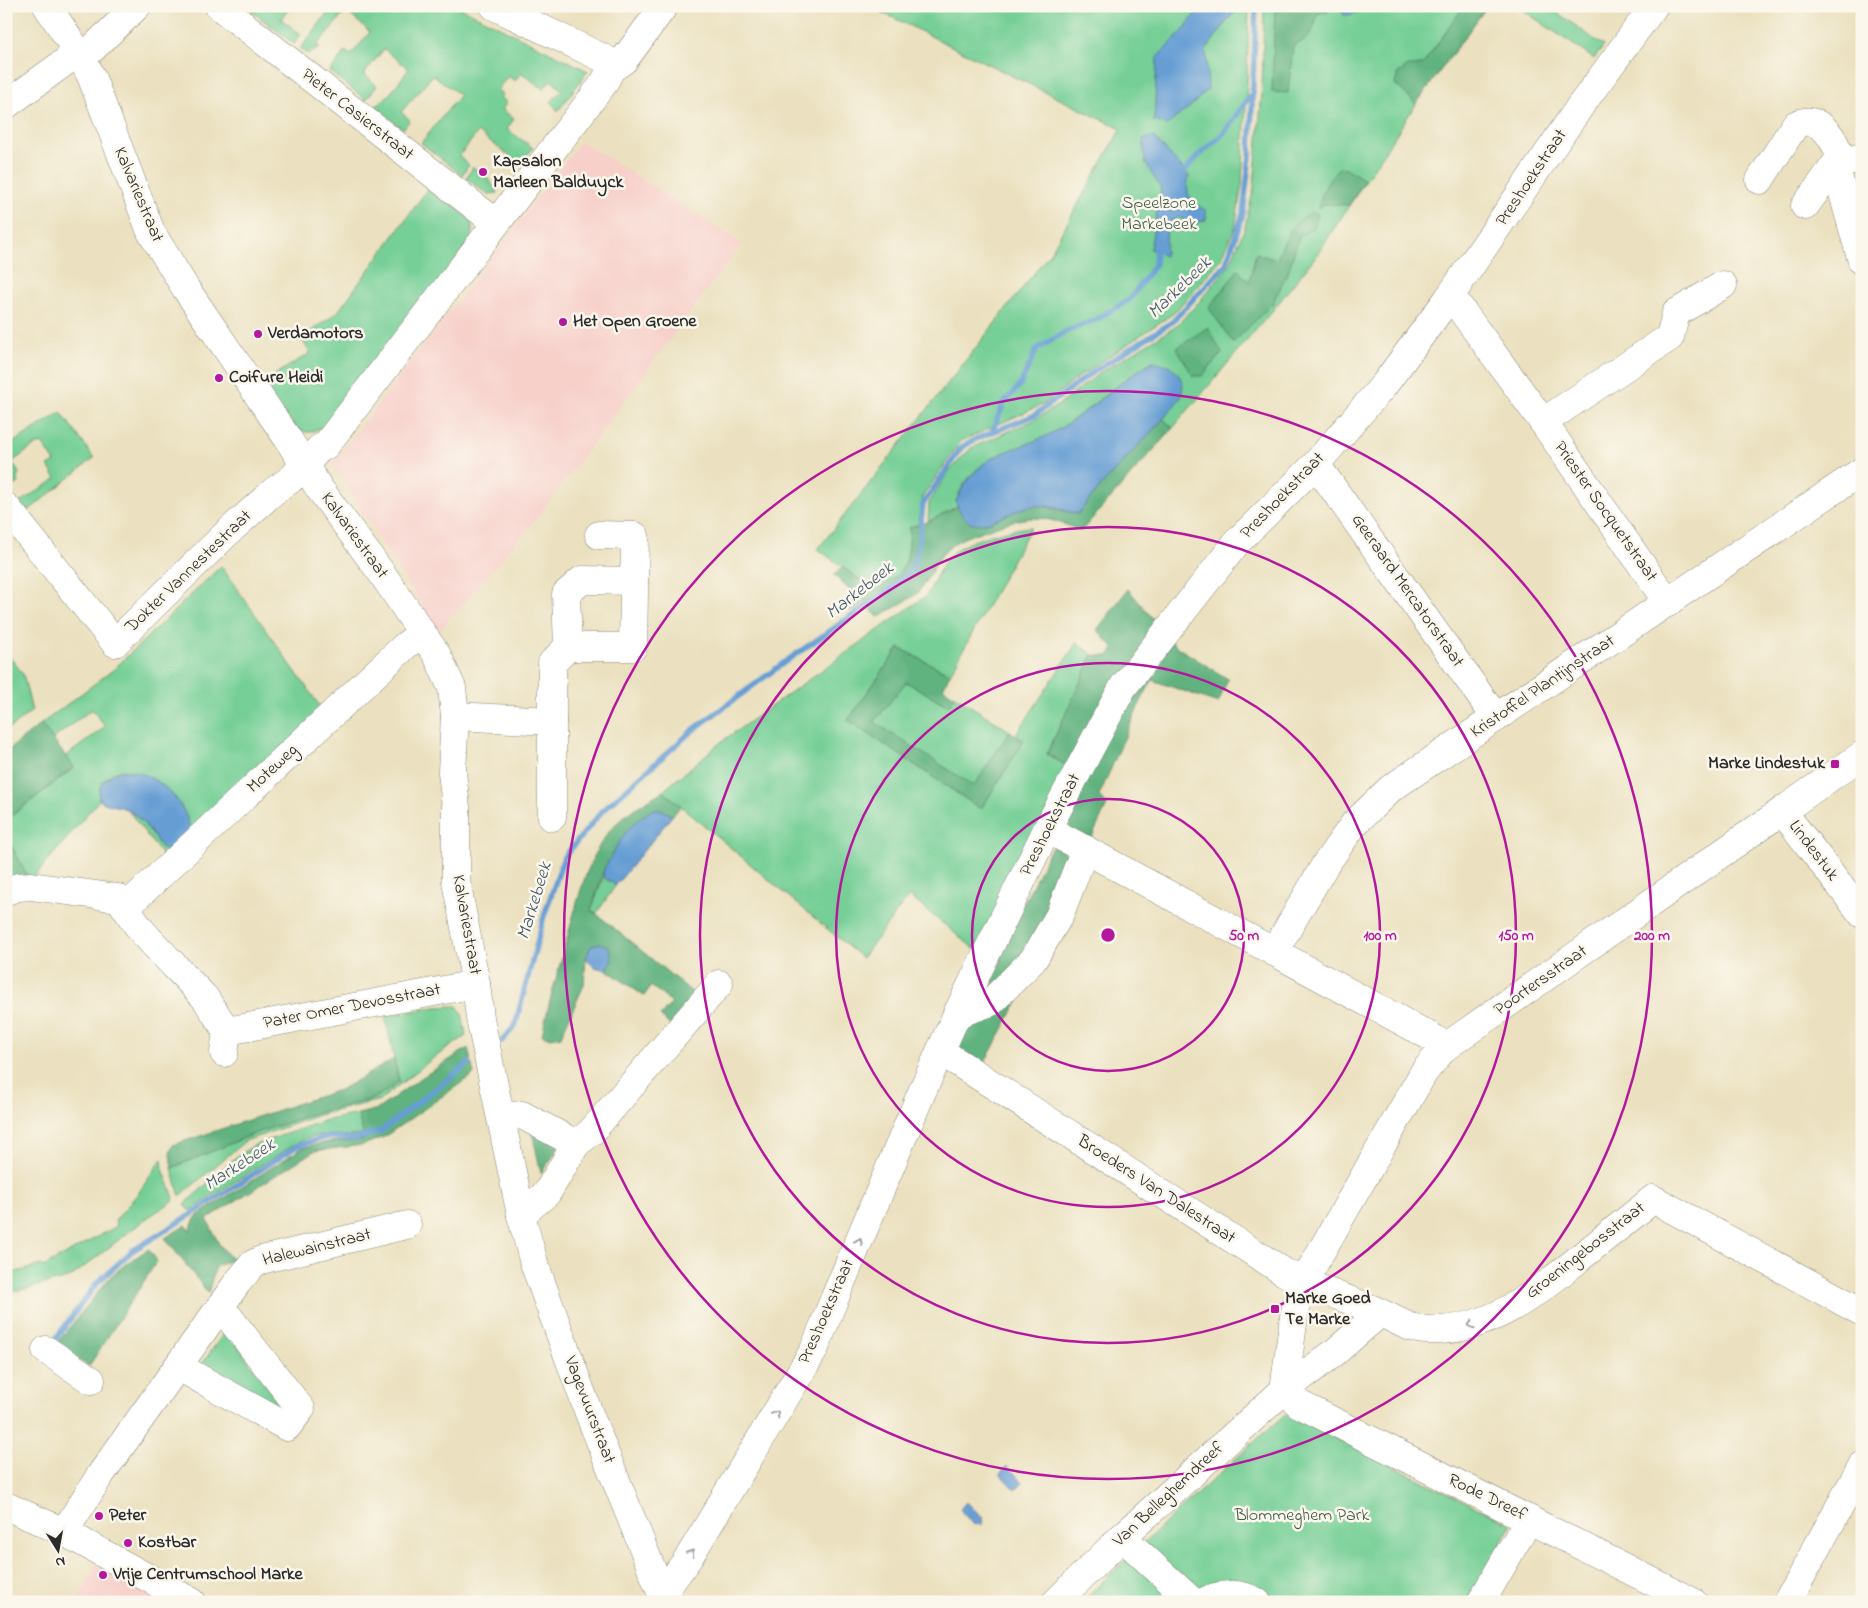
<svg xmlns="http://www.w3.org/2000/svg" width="1868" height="1608" font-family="'Indie Flower',sans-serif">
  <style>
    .built { fill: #f7d0ca }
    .green { fill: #76cf96; stroke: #507d60 }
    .forest { fill: #60b27f; stroke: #466e55 }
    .water { fill: #669ed4; stroke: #486480 }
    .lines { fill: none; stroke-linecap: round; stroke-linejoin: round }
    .stream { stroke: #669ed4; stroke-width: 5.5 }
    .minor-casing { stroke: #8b8676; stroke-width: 29 }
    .minor { stroke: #fff; stroke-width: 28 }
    .oneway { stroke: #a0a0a0 }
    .ring { fill: none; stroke: #b5179e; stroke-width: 2.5 }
    .poi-dot { fill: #b5179e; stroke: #fbf7ec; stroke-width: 2 }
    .labels { text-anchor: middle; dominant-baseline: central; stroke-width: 5; stroke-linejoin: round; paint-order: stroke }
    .street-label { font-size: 18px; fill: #2b2b2b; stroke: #fbf7ec }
    .poi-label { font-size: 18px; font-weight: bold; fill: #2b2b2b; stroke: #fbf7ec; text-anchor: start }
    .park-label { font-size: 18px; fill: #425c4b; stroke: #fbf7ec }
    .water-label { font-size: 19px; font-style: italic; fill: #43596f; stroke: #fbf7ec }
    .centre { fill: #b5179e; stroke: #fbf7ec; stroke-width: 2.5 }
    .ring-label { font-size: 15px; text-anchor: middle; font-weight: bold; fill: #b5179e; stroke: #fbf7ec; stroke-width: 5; stroke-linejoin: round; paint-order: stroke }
  </style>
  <rect width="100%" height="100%" fill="#fbf7ec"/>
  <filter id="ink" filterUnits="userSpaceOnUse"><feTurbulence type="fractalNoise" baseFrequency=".02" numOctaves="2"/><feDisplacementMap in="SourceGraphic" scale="10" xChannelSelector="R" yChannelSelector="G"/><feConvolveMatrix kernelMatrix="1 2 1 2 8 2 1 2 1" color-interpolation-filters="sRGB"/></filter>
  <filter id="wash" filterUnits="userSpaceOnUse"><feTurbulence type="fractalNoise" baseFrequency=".0096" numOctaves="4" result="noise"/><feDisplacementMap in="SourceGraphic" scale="20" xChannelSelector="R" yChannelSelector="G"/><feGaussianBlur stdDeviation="1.12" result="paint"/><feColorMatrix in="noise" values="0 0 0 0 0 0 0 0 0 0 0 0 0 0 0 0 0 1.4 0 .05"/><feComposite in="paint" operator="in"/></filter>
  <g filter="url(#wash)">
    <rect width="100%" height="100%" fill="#ebe1c0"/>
    <!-- built -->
    <g class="built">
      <polygon points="581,141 742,243 534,522 438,632 332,464"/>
      <polygon points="96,1564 166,1602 77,1602"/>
    </g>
    <!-- green -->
    <g class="green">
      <polygon points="245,6 291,6 281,19 301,34 294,44"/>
      <polygon points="333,6 457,6 588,71 558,111 551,102 562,90 551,80 543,89 522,73 515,81 508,76 497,90 503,94 500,97 507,103 502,109 514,119 507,129 533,148 520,164 478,132 459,156 469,165 462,175 421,143 460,95 433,75 401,112 410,120 403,129 375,107 389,95 409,69 384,49 364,74 377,86 366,100 330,72 345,51 351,55 370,32 346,11 317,45 320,48 308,54 300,49"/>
      <path d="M869 6H1249L1247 86 1242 184 1235 227 1222 258 1174 313 1080 376 1044 404 961 441 923 496 918 525 910 527C908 567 908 568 875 591L818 549 1050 253 1121 129Z"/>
      <path d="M1264 6H1487L1416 104 1316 256 1272 311 1173 428 1163 419 1181 397 1153 361C1117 382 1088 413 1051 434 1031 445 1007 449 988 461 976 468 953 492 958 506L928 522 929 503 949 471 971 448 1034 420 1060 404 1101 372 1175 327 1199 302 1230 264 1245 227 1254 187 1262 92Z"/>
      <polygon points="1517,6 1548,6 1604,46 1594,59"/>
      <polygon points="473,167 490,181 498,193 487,194 466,178"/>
      <path d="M430 186 471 219 473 239 339 413C331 420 321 430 310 432 292 435 271 396 262 383L310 353 301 338 337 313Z"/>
      <polygon points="61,412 94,458 28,511 20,502 56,479 48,466 55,462 42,443 34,446 12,462 19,473 17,478 19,483 8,488 6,485 6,447"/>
      <path d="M1031 527 950 674 899 648 848 720 981 809 1024 741 1016 735 1077 642 1093 655 1047 754 1069 767 977 951 909 896 862 958 663 791 721 742 926 596C934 583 940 567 950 555 964 540 1010 529 1031 527Z"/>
      <path d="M221 566 324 712 165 859 127 809 143 822 162 848 177 799C157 782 127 755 102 782L99 794V800L34 877H28L6 835V820L74 768 66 756 105 727 92 709 53 739 41 724 114 669Z"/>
      <polygon points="6,652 23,674 32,711 6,731"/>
      <polygon points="906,681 948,706 955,696 1010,731 974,787 874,722"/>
      <polygon points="603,877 616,885 596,914 591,911"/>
      <polygon points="453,1006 457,1006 462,1013 466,1036 432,1059 380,1100 319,1115 245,1141 180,1196 172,1168 256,1133 312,1114 370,1100 399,1081 385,1016 435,1007"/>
      <path d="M358 1114 364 1134C347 1139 329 1131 311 1137 298 1141 286 1150 274 1157 245 1174 218 1193 190 1211L185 1204 236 1157 255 1145 323 1121Z"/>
      <polygon points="162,1159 163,1169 174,1198 173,1201 147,1218 71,1277 26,1289 6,1292 6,1275 41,1265 43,1267 117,1226 115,1221 139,1192"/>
      <polygon points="226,1330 284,1410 200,1367"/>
      <polygon points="1285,1414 1512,1524 1468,1602 1082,1602 1130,1555"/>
    </g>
    <!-- forest -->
    <g class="forest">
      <path d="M1286 6H1326L1328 12 1318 13C1313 32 1311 39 1293 46L1288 93 1272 92 1275 9H1286Z"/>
      <polygon points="1464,6 1487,6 1416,104 1395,84 1398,73 1408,66 1416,66 1424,63"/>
      <path d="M1340 167 1346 168 1365 180 1349 205 1325 204 1319 208C1321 194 1329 175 1340 167Z"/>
      <path d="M1312 212 1318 214 1315 226 1299 237 1288 272 1272 304 1233 343 1209 308 1238 270 1249 282 1256 253 1277 260C1285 239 1290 223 1312 212Z"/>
      <polygon points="1208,327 1222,353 1202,376 1193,376 1177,348"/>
      <path d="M1163 419 1173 428 1081 531C1040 513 1027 515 986 530 974 534 960 538 951 546 936 558 931 575 920 590 914 598 888 611 878 617L864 602 850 611 845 606 853 594 834 575 842 567 875 591C908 568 908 567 910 527L928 522 958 506 959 510 988 523 1014 510 1036 505 1078 514 1105 481Z"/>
      <polygon points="1128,589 1177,647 1228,679 1218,703 1152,680 1137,709 1099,796 1107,805 1092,837 1082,837 1060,824 1082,775 1047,754 1093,655 1109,656 1114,648 1097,630"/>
      <polygon points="899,648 950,674 943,688 955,696 949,706 906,682 874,722 974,786 1010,731 1024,741 981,809 848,720"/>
      <polygon points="41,724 74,767 6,820 6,752"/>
      <path d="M663 791 681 806 672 816 663 810 604 869 591 911 598 915 698 997 672 1027 660 1016 672 1003 651 986 644 996 607 970 612 960 599 943 591 946 586 959 584 985 561 1036 551 1038 542 1035C549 1001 559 969 568 935 578 900 587 858 611 829 626 812 645 802 663 791Z"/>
      <polygon points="6,835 28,877 6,881"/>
      <polygon points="1057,846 1071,850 1030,979 984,1064 953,1047 1050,850"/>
      <polygon points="468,1048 474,1074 384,1137 363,1145 314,1151 207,1219 219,1244 230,1257 237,1258 216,1266 208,1293 165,1238 186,1225 190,1231 194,1220 198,1215 302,1148 328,1142 359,1141 365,1139 358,1114 378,1109 418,1080"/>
      <polygon points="394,1059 399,1081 390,1089 370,1100 312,1114 256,1133 172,1168 170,1153 173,1145 342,1089"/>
      <polygon points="531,1127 558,1145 557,1151 541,1173"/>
      <polygon points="149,1249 157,1261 89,1366 54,1347 110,1277 128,1262"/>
    </g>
    <!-- water -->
    <g class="water">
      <polygon points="1201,6 1243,6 1230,17 1206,50 1208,89 1191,106 1167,125 1154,121 1157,57 1183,31"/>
      <path d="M1338 6H1367C1360 12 1354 15 1344 15Z"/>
      <path d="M1153 136 1189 176C1184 196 1191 201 1206 211V220L1193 224 1178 217 1167 224 1165 256 1150 249 1161 189 1145 162 1143 140Z"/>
      <path d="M1153 361 1171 366 1179 375 1183 384 1181 397 1163 419 1105 481 1078 514C1065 511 1049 505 1036 506 1006 507 971 548 956 502 962 486 972 473 986 462 1001 451 1032 444 1050 434 1087 415 1117 382 1153 361Z"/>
      <path d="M119 771C151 767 186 799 190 830L171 848 166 850 162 848C152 835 143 818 128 810 119 805 107 806 99 800 97 783 106 778 119 771Z"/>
      <path d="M654 809 663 810 672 816 616 885 603 877 604 869C619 843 625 825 654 809Z"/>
      <path d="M599 943 608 946C614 956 612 960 607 970L594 967 586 958 591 946Z"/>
      <polygon points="1007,1466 1023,1482 1015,1490 1000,1474"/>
      <polygon points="965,1503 968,1503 982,1517 983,1523 980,1526 978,1524 974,1525 961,1511 961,1508"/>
    </g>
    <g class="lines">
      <!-- stream -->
      <g class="stream">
        <polyline points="1181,175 1199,155 1223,134 1253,92"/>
        <polyline points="992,432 1004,403 1020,385 1037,349 1065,332 1097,319 1130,299 1155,264 1156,246"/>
        <polyline points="502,1041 515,1026 544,916 564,857 603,810 693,730 789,659 891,589 913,568 919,543 923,504 961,448 976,439 1035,415 1093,372 1172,322 1226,264 1243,214 1250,155 1256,6"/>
        <polyline points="54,1341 97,1283 132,1251 192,1214 297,1146 326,1137 355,1139 381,1131 469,1063"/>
      </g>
    </g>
  </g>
  <g filter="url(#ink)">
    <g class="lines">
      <defs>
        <g id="minor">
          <polyline points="47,6 80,55 91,76 151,232 186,289 288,439 319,488 383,575 437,655 452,688 455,716 452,772 456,807 456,881 476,984 480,1018 521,1215 534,1263 590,1416 665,1602"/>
          <polyline points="219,6 496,223"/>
          <polyline points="494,6 607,60 611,69"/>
          <polyline points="6,105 69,59 92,49 137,6"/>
          <polyline points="1862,157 1835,165 1862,261"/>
          <path d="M1760 180 1795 125C1821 112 1836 141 1842 162"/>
          <polyline points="1805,206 1835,165"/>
          <polyline points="1448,299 1457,304 1543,422 1668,603"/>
          <polyline points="1543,422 1670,337 1676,313 1723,285"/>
          <polyline points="1315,465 1320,470 1496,718"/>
          <polyline points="6,507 115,643 226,534 274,491 291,479 319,449 326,445 604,83 611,69 624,60 664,6"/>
          <polyline points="568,647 566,594 582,580 634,581"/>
          <polyline points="455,716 552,721 552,663 568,647 633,647 635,536 599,535"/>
          <polyline points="552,721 552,817"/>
          <polyline points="1783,812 1862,914"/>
          <polyline points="1047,829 1435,1039 1444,1048"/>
          <path d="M6 891 18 887 31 886 118 898C127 908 132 919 141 930 161 953 184 975 205 998L227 1031 224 1053"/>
          <polyline points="126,907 406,645 422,634"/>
          <polyline points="1274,952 1325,865 1354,824 1390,789 1862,471"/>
          <polyline points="957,1014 991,1002 1033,960 1059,916 1085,849"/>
          <polyline points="227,1031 476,984"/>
          <path d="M940 1051 1284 1272C1314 1289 1347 1298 1379 1312 1395 1319 1410 1330 1428 1330 1489 1333 1538 1292 1582 1256 1606 1237 1630 1218 1653 1199L1862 1312"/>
          <polyline points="501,1117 522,1115 576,1144"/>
          <polyline points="521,1215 547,1193 576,1144 591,1132 719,984"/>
          <polyline points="46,1350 91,1380"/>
          <polyline points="179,1367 287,1427 301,1409 228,1316 219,1309"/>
          <polyline points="1284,1390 1294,1316 1303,1283 1424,1072 1444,1048 1862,755"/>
          <polyline points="1284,1390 1299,1404 1693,1602"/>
          <polyline points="6,1506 64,1532 192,1602"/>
          <polyline points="64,1532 101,1474 237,1283 253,1264 261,1260 407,1225"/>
          <polyline points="1122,1537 1193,1602"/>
          <polyline points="663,1593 689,1557 814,1350 833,1302 921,1094 957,1014 1047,829 1123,687 1238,541 1315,465 1384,385 1448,299 1581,105 1654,6"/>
          <polyline points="1056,1602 1122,1537 1284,1390 1334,1353 1380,1313"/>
          <path d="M1203 1602C1220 1593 1240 1592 1257 1602"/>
          <polyline points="1481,1602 1529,1519"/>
          <polyline points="1787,1602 1862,1466"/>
        </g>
      </defs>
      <!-- minor casing -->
      <use href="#minor" class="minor-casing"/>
      <!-- minor -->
      <use href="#minor" class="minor"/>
    </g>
    <!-- one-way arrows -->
    <defs><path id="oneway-chevron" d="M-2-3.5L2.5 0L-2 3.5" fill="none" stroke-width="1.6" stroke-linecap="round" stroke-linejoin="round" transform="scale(1.25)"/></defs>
    <g class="oneway">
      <use href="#oneway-chevron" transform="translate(859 1241) rotate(-67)"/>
      <use href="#oneway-chevron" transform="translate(1471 1325) rotate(163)"/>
      <use href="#oneway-chevron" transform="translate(776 1414) rotate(-59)"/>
      <use href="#oneway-chevron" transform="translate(691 1553) rotate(-57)"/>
    </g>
  </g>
  <!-- distance rings -->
  <g class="ring">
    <circle cx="1108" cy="935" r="136"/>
    <circle cx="1108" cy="935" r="272"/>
    <circle cx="1108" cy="935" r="408"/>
    <circle cx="1108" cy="935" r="544"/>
  </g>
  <!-- markers -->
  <g class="poi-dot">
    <circle cx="483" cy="172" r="5"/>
    <circle cx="563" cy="322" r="5"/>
    <circle cx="258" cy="334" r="5"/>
    <circle cx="219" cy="378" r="5"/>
    <rect x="1830" y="759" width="10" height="10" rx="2.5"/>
    <rect x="1270" y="1304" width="10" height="10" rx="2.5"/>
    <circle cx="99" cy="1516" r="5"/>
    <circle cx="128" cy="1543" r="5"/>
    <circle cx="103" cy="1575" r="5"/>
  </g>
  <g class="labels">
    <!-- street labels -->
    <g class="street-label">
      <text transform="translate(357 115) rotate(38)">Pieter Casierstraat</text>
      <text transform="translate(1532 178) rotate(-56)">Preshoekstraat</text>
      <text transform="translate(138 195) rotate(67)">Kalvariestraat</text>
      <text transform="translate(1283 496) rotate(-46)">Preshoekstraat</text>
      <text transform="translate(1605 512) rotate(55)">Priester Socquetstraat</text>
      <text transform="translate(354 536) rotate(54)">Kalvariestraat</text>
      <text transform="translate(189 572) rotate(-44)">Dokter Vannestestraat</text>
      <text transform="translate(1407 591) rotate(55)">Geeraard Mercatorstraat</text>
      <text transform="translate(1543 687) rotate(-34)">Kristoffel Plantijnstraat</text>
      <text transform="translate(273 769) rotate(-43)">Moteweg</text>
      <text transform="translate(1051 825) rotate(-63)">Preshoekstraat</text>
      <text transform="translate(1813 851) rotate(53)">Lindestuk</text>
      <text transform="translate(466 925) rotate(80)">Kalvariestraat</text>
      <text transform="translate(1541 981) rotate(-35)">Poortersstraat</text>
      <text transform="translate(352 1007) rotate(-11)">Pater Omer Devosstraat</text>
      <text transform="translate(1156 1190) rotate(33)">Broeders Van Dalestraat</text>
      <text transform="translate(317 1248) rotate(-14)">Halewainstraat</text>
      <text transform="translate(1586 1251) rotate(-38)">Groeningebosstraat</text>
      <text transform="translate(827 1312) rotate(-66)">Preshoekstraat</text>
      <text transform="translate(589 1410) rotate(69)">Vagevuurstraat</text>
      <text transform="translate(1169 1495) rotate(-43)">Van Belleghemdreef</text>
      <text transform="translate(1487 1498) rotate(26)">Rode Dreef</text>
    </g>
    <!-- poi labels -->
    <g class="poi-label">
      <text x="493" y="162">Kapsalon<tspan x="493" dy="21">Marleen Balduyck</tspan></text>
      <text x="573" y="322">Het Open Groene</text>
      <text x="268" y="334">Verdamotors</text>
      <text x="229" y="378">Coifure Heidi</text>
      <text x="1825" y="764" text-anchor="end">Marke Lindestuk</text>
      <text x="1285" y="1299">Marke Goed<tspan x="1285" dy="21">Te Marke</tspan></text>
      <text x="109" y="1516">Peter</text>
      <text x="138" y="1543">Kostbar</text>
      <text x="113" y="1575">Vrije Centrumschool Marke</text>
    </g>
    <!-- park labels -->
    <g class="park-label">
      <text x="1159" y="204">Speelzone<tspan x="1159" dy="21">Markebeek</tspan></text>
      <text x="1302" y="1516">Blommeghem Park</text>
    </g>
    <!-- water labels -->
    <g class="water-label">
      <text transform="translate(1180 288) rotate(-44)">Markebeek</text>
      <text transform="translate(860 591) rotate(-38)">Markebeek</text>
      <text transform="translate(535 901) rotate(-73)">Markebeek</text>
      <text transform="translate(240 1165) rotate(-33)">Markebeek</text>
    </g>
  </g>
  <circle cx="1108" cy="935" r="8" class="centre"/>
  <g class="ring-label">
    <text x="1244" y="940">50 m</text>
    <text x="1380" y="940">100 m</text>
    <text x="1516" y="940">150 m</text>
    <text x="1652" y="940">200 m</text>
  </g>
  <!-- margin -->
  <rect width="1868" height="1608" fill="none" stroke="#fbf7ec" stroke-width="25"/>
  <!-- north arrow -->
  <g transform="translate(58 1550) rotate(169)" stroke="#fbf7ec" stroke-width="4" paint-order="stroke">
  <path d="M0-4L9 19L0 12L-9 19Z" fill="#2b2b2b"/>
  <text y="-8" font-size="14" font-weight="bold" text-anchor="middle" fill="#2b2b2b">N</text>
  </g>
</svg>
